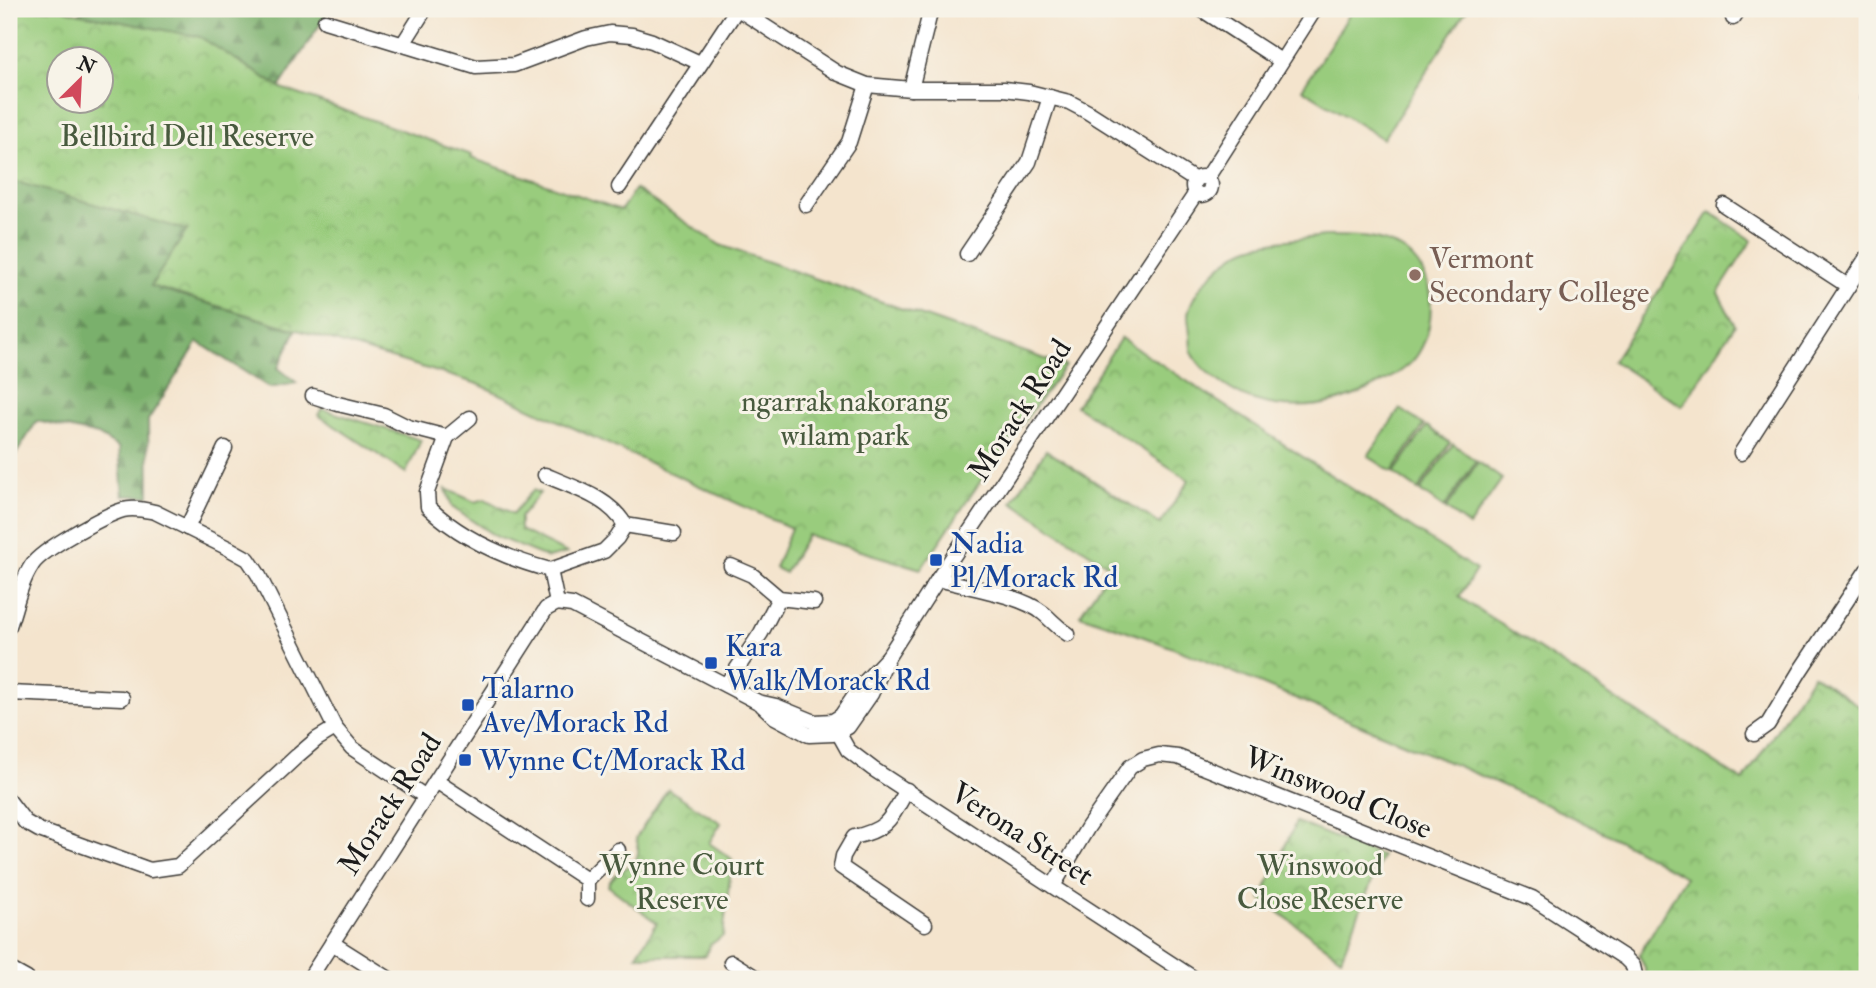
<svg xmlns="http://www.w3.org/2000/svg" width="1876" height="988" font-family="'IM FELL Double Pica',serif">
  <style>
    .forest { fill: url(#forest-firs); stroke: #4b6644; stroke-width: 2; fill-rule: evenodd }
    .park { fill: url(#park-crowns); stroke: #5a744c; stroke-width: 2; fill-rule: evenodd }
    .pitch { fill: #99cc7d; stroke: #5a744c; stroke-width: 2 }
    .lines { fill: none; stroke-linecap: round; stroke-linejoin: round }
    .minor-casing { stroke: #3c3a37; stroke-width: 17 }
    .minor { stroke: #fff; stroke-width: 14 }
    .education-dot { fill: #8d6e63; stroke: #f7f3e8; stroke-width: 2.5 }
    .transit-dot { fill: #1a4fb4; stroke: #f7f3e8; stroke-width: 2.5 }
    .labels { text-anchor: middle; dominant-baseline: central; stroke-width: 6; stroke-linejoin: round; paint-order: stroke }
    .park-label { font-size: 30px; fill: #485a3e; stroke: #f7f3e8 }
    .education-label { font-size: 30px; fill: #785e54; stroke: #f7f3e8; text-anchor: start }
    .street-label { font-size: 30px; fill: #1c1c1c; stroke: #f7f3e8 }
    .transit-label { font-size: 30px; fill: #164399; stroke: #f7f3e8; text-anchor: start }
  </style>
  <defs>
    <pattern id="forest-firs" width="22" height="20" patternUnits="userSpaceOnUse" patternTransform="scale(1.75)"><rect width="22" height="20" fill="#7ab06c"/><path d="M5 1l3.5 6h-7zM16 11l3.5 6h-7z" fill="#638e58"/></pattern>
    <pattern id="park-crowns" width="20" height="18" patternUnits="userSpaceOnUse" patternTransform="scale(1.75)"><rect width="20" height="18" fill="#99cc7d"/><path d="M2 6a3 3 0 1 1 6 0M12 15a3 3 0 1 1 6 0" fill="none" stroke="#83af6b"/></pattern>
  </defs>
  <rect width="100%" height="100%" fill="#f7f3e8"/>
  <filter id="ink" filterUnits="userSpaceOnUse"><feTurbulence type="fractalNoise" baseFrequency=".0143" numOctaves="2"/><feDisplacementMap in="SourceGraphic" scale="14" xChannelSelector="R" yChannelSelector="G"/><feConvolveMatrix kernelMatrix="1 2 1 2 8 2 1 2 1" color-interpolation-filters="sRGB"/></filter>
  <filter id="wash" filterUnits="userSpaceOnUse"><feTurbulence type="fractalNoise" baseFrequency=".00686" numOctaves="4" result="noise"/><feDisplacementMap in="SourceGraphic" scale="28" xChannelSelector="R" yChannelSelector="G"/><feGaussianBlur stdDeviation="1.57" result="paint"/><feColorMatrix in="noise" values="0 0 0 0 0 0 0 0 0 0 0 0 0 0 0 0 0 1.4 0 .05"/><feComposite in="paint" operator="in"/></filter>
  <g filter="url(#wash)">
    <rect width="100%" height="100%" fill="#f4e4cd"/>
    <!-- forest -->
    <path class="forest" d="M9 9 77 16 83 9H330L151 286 296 330 278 368 297 383 270 388 198 342 148 420 149 496H123L119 448 98 435 37 421 9 465ZM60 60H102V102H60Z"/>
    <!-- park -->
    <g class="park">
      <path d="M9 9H63L80 14 200 37 281 88 472 155 471 158 621 210 635 189 720 245 1065 366 980 482 921 569 807 535 785 573 775 568 791 528 478 384 151 286 187 230 9 180ZM60 60H102V102H60Z"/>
      <polygon points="1710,212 1752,240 1718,293 1735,325 1682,406 1613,361"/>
      <path d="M1121 338 1476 570 1459 597 1743 781 1813 675 1867 711V968L1859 979H1645V968L1639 955 1685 877C1579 814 1462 768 1348 720 1259 684 1172 644 1080 615L1111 567 1012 502 1046 450 1160 524 1189 480 1076 406Z"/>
      <polygon points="322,409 421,440 406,473 318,415"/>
      <polygon points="446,489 475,502 485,499 513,514 533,490 540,493 520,517 520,530 567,553 548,558 495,536 452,507"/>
      <path d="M668 789 721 823 709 843 732 859 723 936 710 945 706 956H636L657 923 608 886C615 864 647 871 636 838Z"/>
      <polygon points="1296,822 1382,856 1341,958 1261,899"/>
    </g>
    <!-- pitch -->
    <g class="pitch">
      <polygon points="1353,9 1467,9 1383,139 1302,89"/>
      <path d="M1324 236C1349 236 1378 235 1401 249 1436 269 1438 323 1418 354 1410 367 1394 376 1381 383 1341 405 1299 414 1254 400 1235 395 1200 371 1192 352 1190 348 1191 341 1190 336 1190 330 1188 322 1188 315 1191 290 1227 255 1250 247 1273 239 1300 240 1324 236Z"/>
      <polygon points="1400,409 1424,425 1392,472 1368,456"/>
      <polygon points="1427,426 1450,443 1418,490 1394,473"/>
      <polygon points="1453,444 1476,461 1444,508 1420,491"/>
      <polygon points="1478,462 1502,479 1469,526 1446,509"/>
    </g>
  </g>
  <g filter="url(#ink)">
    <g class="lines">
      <defs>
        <g id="minor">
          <polyline points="738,9 837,73 867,85 911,89 1004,89 1029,92 1069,102 1088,112 1195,180"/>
          <polyline points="1201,9 1281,61"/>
          <polyline points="1733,18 1739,9"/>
          <polyline points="325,21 476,67 514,65 586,38 610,33 632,35 652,41 700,63"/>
          <polyline points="403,44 425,9"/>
          <polyline points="911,89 931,9"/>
          <polyline points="1867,98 1867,99"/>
          <circle cx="1202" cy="186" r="9"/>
          <polyline points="1207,178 1315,9"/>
          <polyline points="619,187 737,9"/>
          <polyline points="806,205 849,142 867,85"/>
          <polyline points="1724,205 1848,286"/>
          <polyline points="967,254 1029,162 1050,97"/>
          <path d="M313 396 338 404 384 415 408 427 447 437 427 492 428 507C462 539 505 558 550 570L557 603"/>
          <polyline points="447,437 470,418"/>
          <polyline points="1741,453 1867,257"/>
          <path d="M545 475C574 488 609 497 625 525L617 538 604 551 550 570"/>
          <polyline points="625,525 674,533"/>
          <polyline points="187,528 225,448"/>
          <polyline points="731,566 752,575 779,598 814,602"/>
          <path d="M938 579C967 587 1021 595 1043 613 1053 621 1055 626 1068 634"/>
          <path d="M9 626C16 606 20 583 32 565 41 550 105 515 123 510 134 507 145 510 155 512L228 548 248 559 258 574 335 728 352 748 426 797"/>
          <polyline points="726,685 761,633 779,598"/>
          <polyline points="9,693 122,698"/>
          <polyline points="762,705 775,717 809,735 833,734 848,727 871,694 888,657 938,579 1196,193"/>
          <polyline points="834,725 848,750 873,769 1195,979"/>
          <polyline points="1754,734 1768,724 1800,671 1867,570"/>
          <polyline points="436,781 587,880 618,850"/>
          <path d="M907 790C890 819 889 829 854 837L843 856 841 867 925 924"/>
          <polyline points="9,801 25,822 39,830 150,870 178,866 297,756 317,739 335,728"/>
          <polyline points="1053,886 1088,827 1130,767 1143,759 1159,755 1178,757 1532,898 1625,958 1633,966 1636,979"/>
          <polyline points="587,899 587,880"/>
          <polyline points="332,943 389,979"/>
          <polyline points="731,962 758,979"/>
          <polyline points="9,969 27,979"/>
          <polyline points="309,979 546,609 557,603 572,605 758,702 776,706 815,722 833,721 841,716 862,685 888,657"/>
        </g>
      </defs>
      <!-- minor casing -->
      <use href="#minor" class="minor-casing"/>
      <!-- minor -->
      <use href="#minor" class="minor"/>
    </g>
  </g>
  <!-- markers -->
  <circle class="education-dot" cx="1415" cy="275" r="7"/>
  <g class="transit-dot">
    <rect x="929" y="553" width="14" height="14" rx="3.5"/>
    <rect x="704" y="656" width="14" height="14" rx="3.5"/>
    <rect x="461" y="698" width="14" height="14" rx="3.5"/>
    <rect x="458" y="753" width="14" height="14" rx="3.5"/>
  </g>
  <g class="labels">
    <!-- park labels -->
    <g class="park-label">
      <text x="187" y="136">Bellbird Dell Reserve</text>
      <text x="845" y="401">ngarrak nakorang<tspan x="845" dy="34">wilam park</tspan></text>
      <text x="682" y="865">Wynne Court<tspan x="682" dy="34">Reserve</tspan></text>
      <text x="1320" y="865">Winswood<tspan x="1320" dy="34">Close Reserve</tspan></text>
    </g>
    <!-- education labels -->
    <g class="education-label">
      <text x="1429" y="258">Vermont<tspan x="1429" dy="34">Secondary College</tspan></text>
    </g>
    <!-- street labels -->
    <g class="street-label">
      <text transform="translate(1020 410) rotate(-57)">Morack Road</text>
      <text transform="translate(1338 793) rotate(22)">Winswood Close</text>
      <text transform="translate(390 804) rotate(-57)">Morack Road</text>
      <text transform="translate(1022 834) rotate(33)">Verona Street</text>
    </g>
    <!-- transit labels -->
    <g class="transit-label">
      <text x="950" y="543">Nadia<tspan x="950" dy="34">Pl/Morack Rd</tspan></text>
      <text x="725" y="646">Kara<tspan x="725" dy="34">Walk/Morack Rd</tspan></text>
      <text x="482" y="688">Talarno<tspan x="482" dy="34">Ave/Morack Rd</tspan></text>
      <text x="479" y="760">Wynne Ct/Morack Rd</text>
    </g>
  </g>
  <!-- margin -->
  <rect width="1876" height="988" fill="none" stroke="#f7f3e8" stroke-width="35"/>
  <!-- north arrow -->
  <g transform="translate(80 80) rotate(24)"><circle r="33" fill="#f7f3e8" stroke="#9f9d96" stroke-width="2"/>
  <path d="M0-5L12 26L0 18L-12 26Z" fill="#d1495b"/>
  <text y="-10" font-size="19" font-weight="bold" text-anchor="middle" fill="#1c1c1c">N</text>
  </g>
</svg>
